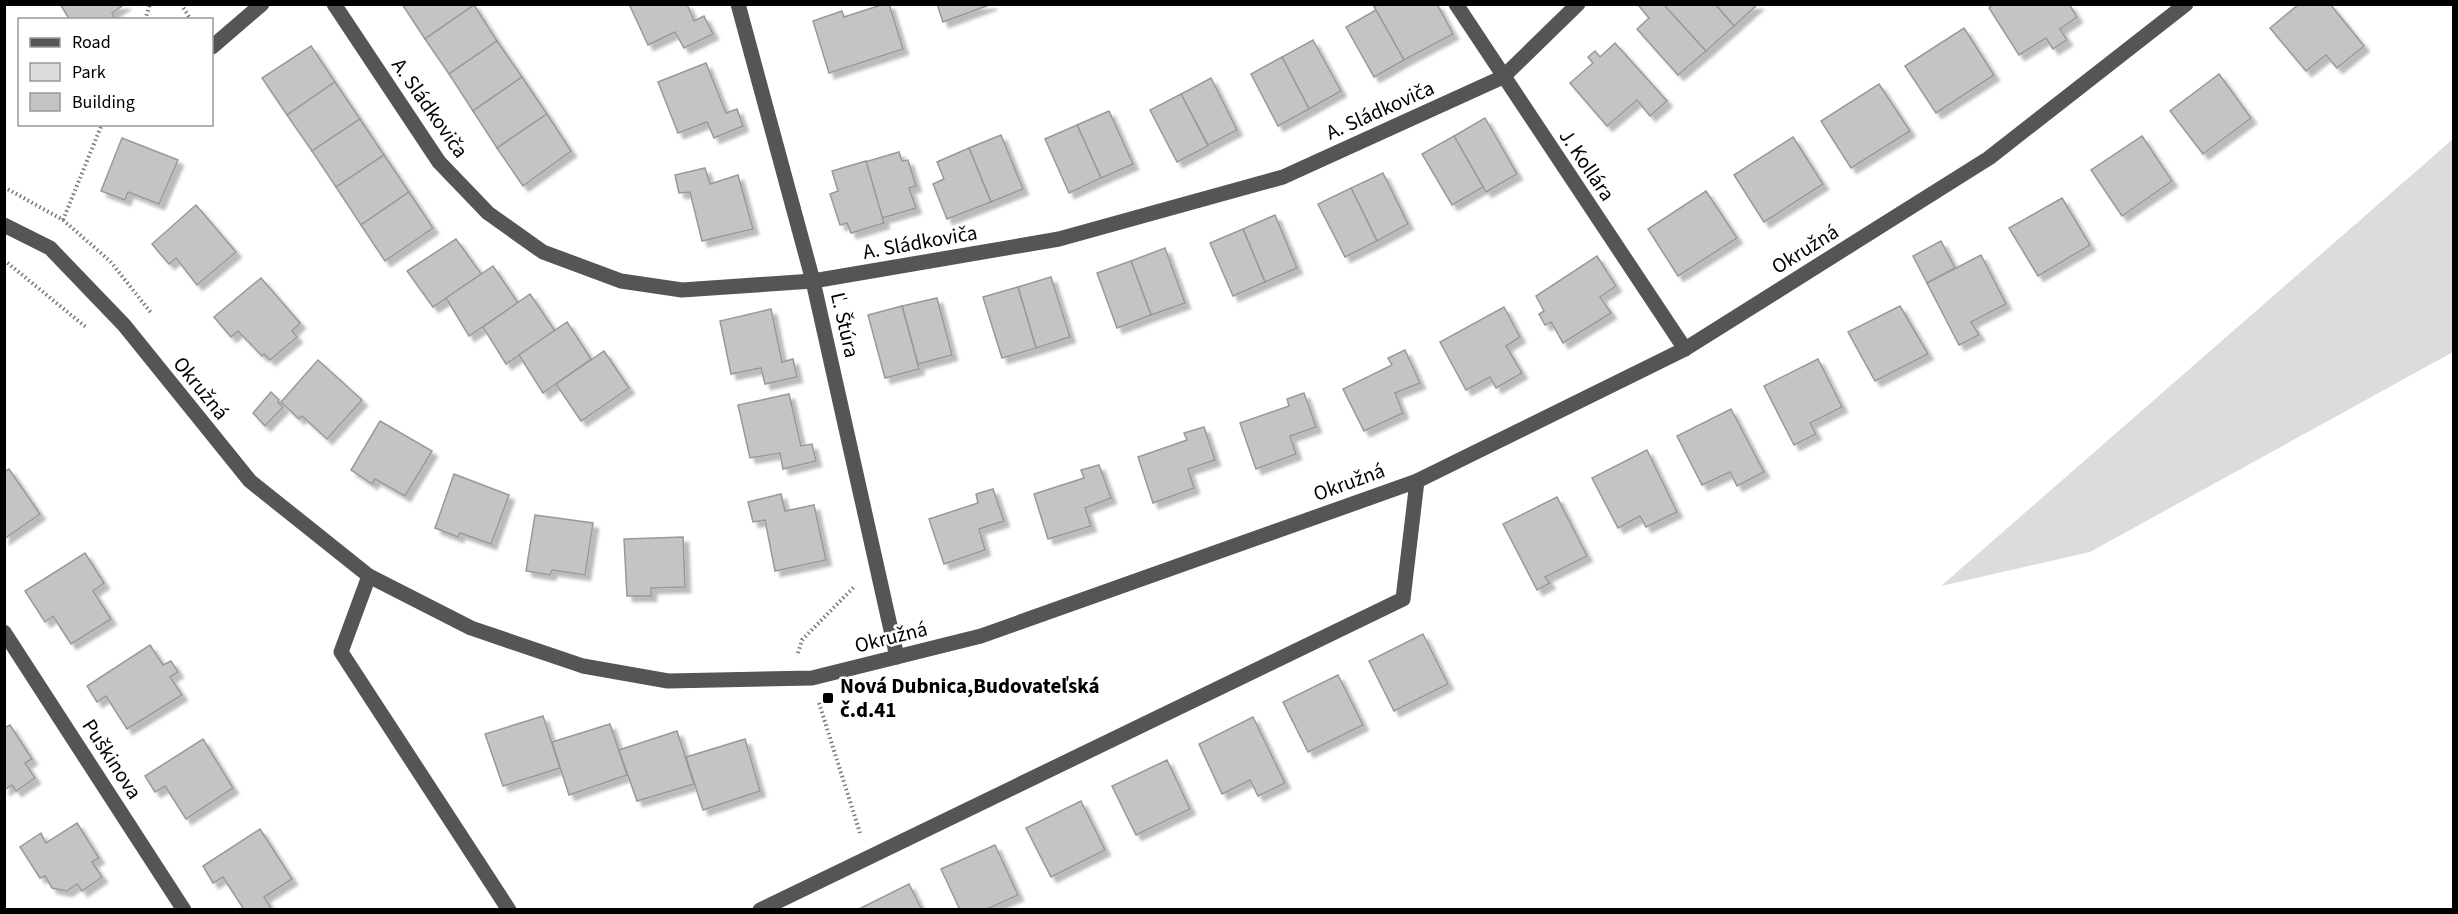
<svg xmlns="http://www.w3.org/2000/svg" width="2458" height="914" font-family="'Source Sans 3',sans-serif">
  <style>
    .green { fill: #dcdcdc }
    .building { fill: #c4c4c4; stroke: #999; stroke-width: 1.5; filter: url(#shadow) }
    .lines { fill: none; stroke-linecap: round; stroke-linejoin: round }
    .path { stroke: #777; stroke-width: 4; stroke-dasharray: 1.5 3; stroke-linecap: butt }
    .minor { stroke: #555; stroke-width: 15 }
    .poi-dot { fill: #000; stroke: #fff; stroke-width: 2 }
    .labels { text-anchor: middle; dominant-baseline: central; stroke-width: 5; stroke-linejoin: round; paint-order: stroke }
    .street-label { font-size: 21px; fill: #000; stroke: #fff }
    .poi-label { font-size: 21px; font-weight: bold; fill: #000; stroke: #fff; text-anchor: start }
  </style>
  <defs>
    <filter id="shadow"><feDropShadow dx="5.5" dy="5.5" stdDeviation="1.5" flood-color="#0004"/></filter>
  </defs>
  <rect width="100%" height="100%" fill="#fff"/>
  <!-- green -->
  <polygon class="green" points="2453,139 2453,352 2090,552 1941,586"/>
  <!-- building -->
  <g class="building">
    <polygon points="60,4 125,4 112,13 116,20 70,20"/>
    <polygon points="402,4 474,4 474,5 425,39"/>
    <polygon points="629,4 687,4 694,21 704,16 713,34 684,48 675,32 648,45"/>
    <polygon points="884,4 889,4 903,49 829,73 813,21 842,11 844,17"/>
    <polygon points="937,4 992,4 943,22"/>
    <polygon points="1379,4 1437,4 1453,34 1404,60 1374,7"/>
    <polygon points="1641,4 1664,4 1706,51 1678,75 1637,29 1649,18 1639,6"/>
    <polygon points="1715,4 1758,4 1734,26"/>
    <polygon points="1715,4 1734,26 1706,51 1664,5"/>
    <polygon points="1994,4 2069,4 2077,17 2060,29 2067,40 2053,49 2046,38 2019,55 1989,8"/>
    <polygon points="2299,4 2330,4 2364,46 2337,68 2326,55 2306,71 2270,28"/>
    <polygon points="474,5 497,41 449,74 425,39"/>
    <polygon points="1376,10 1404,60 1374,77 1346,27"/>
    <polygon points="1964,28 1994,75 1936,113 1905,66"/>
    <polygon points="1313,40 1341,91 1309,109 1282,57"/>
    <polygon points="497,41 522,77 473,111 449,74"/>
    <polygon points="1615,43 1667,101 1650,116 1637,100 1607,126 1570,83 1593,63 1588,57 1595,51 1600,57"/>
    <polygon points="311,46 335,82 287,115 262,78"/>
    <polygon points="1282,57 1309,109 1278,126 1251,74"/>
    <polygon points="706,63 726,113 737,109 743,126 714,138 707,122 678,133 658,82"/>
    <polygon points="2219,74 2251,118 2203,154 2170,111"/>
    <polygon points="522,77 547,114 497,148 473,111"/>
    <polygon points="1211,78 1237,130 1208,145 1181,94"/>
    <polygon points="335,82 360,119 312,151 287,115"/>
    <polygon points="1879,84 1910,131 1851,168 1821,121"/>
    <polygon points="1181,94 1208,146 1177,162 1150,110"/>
    <polygon points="1109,111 1133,164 1101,178 1077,125"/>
    <polygon points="547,114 571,151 523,186 497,148"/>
    <polygon points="1485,118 1517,174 1486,192 1454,136"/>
    <polygon points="360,119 384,155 336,187 312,151"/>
    <polygon points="1077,125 1101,178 1069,193 1045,139"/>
    <polygon points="1001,135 1023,189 991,202 969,148"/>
    <polygon points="1454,136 1483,187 1452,205 1422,154"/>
    <polygon points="2142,136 2172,181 2122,216 2091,170"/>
    <polygon points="1793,137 1823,184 1764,222 1734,175"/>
    <polygon points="122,138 178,160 159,204 128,192 125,200 101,191"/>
    <polygon points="969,148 991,202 947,219 933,184 944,179 937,162"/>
    <polygon points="899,152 902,161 908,160 916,186 909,188 916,208 882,218 865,162"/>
    <polygon points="384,155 409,192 361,225 336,187"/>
    <polygon points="866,161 884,223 851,233 847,223 840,225 830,194 838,191 832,171"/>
    <polygon points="705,168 710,184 738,175 753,229 702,241 690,192 679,193 675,175"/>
    <polygon points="1383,173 1408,224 1377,241 1351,188"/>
    <polygon points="1351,188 1377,241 1345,257 1318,204"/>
    <polygon points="1706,191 1737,238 1678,276 1648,229"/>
    <polygon points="409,192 433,228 385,261 361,225"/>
    <polygon points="2062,198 2090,245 2038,276 2009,228"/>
    <polygon points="196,205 236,252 197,285 176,258 169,264 152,244"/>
    <polygon points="1275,215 1297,268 1265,282 1243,229"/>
    <polygon points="1243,229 1265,282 1233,296 1210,243"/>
    <polygon points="456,239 482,275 433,307 407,271"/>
    <polygon points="1941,241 1955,268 1927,283 1913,256"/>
    <polygon points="1165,248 1185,303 1151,315 1131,261"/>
    <polygon points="1981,255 2006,304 1971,322 1979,335 1959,345 1927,283"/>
    <polygon points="1597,256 1616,286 1600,297 1611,313 1563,343 1551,322 1545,325 1539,314 1544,311 1536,296"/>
    <polygon points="1131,261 1151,315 1117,328 1097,273"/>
    <polygon points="493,266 518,303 469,336 446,298"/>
    <polygon points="1051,277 1070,337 1036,348 1018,287"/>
    <polygon points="261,278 300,323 292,331 297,337 270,360 264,354 262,356 238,331 231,337 214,317"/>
    <polygon points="1018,287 1036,348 1002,358 983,297"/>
    <polygon points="530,294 555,331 506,364 483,327"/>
    <polygon points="937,298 952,355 918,364 902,306"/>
    <polygon points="902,306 919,369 885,378 868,315"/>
    <polygon points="1900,306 1928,354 1875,381 1848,332"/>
    <polygon points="1504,307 1520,337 1506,346 1522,373 1496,388 1490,377 1466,390 1440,342"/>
    <polygon points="771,309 782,362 793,359 797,377 765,384 761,368 731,374 720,321"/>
    <polygon points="567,322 591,359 543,393 519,355"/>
    <polygon points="1405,350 1420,383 1395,393 1403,413 1364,431 1343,389 1392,365 1388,358"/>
    <polygon points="604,351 629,388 581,421 556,384"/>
    <polygon points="1818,359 1842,407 1810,423 1816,434 1794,445 1764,386"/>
    <polygon points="318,360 362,400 327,439 302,416 299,419 281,402"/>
    <polygon points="271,392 279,400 278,402 283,407 265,426 253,413"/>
    <polygon points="1304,393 1316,427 1290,436 1296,454 1256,469 1240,423 1289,406 1287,399"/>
    <polygon points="789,394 801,446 812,444 816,461 783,469 780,453 750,458 738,405"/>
    <polygon points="1731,409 1764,472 1737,486 1730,472 1702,485 1677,436"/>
    <polygon points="380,421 432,451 405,496 375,479 372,484 351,470"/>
    <polygon points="1204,427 1215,460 1188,469 1194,488 1153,503 1138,457 1187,440 1184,433"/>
    <polygon points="1647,450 1677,512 1646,527 1640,516 1618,528 1592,478"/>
    <polygon points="1099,465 1111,498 1085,508 1091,526 1048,539 1034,494 1084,478 1081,470"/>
    <polygon points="9,469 40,514 4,539 4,472"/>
    <polygon points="454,474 509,495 491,544 460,533 458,537 435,528"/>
    <polygon points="993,489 1004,521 979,529 985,550 944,564 929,519 978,503 976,494"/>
    <polygon points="781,494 785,511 814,505 826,560 775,571 765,520 753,522 748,502"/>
    <polygon points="1557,497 1587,556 1545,577 1550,583 1537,590 1503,524"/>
    <polygon points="535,515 593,523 585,575 552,570 550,575 526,571"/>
    <polygon points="683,537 685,587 651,588 651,596 627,596 624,539"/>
    <polygon points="85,553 104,583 93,591 111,619 71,644 53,616 45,622 25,591"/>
    <polygon points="1423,634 1448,684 1394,711 1369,661"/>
    <polygon points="150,645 163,665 171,661 178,672 170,677 182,695 127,729 106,696 97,702 87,686"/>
    <polygon points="1338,675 1363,725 1308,752 1283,702"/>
    <polygon points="543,716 560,768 503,786 485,734"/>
    <polygon points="1253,717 1285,783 1258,796 1250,780 1222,794 1199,744"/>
    <polygon points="610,724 627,775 569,795 552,742"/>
    <polygon points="10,725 32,759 25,763 35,778 16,791 12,785 4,790 4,728"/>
    <polygon points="677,731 694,784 637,801 619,750"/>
    <polygon points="203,739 233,788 186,819 165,786 155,792 145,776"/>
    <polygon points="745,739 760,791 703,810 686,757"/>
    <polygon points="1167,760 1190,809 1136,835 1112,786"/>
    <polygon points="1081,801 1105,850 1051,877 1026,828"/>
    <polygon points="77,823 99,858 92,862 102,877 82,891 77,884 67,891 52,888 45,876 40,878 20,847 41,833 46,843"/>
    <polygon points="260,829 292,879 264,897 272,910 241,910 243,908 223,877 213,883 203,866"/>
    <polygon points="995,845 1018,895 985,910 960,910 941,869"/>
    <polygon points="909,884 922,910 857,910"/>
  </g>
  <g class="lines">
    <!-- path -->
    <g class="path">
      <polyline points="181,4 191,20"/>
      <polyline points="145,20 150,4"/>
      <polyline points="4,187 63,220 110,261 152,314"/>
      <polyline points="63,220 102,124"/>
      <polyline points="4,260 87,328"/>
      <polyline points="798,653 802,640 855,586"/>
      <polyline points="819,703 860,833"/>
    </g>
    <!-- minor -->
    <g class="minor">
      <polyline points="334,4 439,162 488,213 543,252 621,281 682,290 813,281 1059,239 1283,177 1503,77 1578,4"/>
      <polyline points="738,4 813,281 897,657"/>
      <polyline points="1456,4 1685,349"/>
      <polyline points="212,47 262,4"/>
      <polyline points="4,225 50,248 124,325 250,481 369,576 471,628 583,666 668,681 812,678 981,636 1417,481 1685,349 1989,158 2186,4"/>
      <polyline points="369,576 341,652 509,910"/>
      <polyline points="4,632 184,910"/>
      <polyline points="760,910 1403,599 1417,481"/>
    </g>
  </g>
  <!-- markers -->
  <rect class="poi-dot" x="822" y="692" width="12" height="12" rx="3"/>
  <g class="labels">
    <!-- street labels -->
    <g class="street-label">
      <text transform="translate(430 108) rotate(55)">A. Sládkoviča</text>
      <text transform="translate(1380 110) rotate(-24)">A. Sládkoviča</text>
      <text transform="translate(1587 165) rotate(56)">J. Kollára</text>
      <text transform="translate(920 242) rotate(-10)">A. Sládkoviča</text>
      <text transform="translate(1805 249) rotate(-32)">Okružná</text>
      <text transform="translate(845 325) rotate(77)">Ľ. Štúra</text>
      <text transform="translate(201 388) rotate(51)">Okružná</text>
      <text transform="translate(1349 482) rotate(-20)">Okružná</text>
      <text transform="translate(891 637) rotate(-14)">Okružná</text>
      <text transform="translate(112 759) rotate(57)">Puškinova</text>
    </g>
    <!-- poi labels -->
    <g class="poi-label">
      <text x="840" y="686">Nová Dubnica,Budovateľská<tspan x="840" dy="24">č.d.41</tspan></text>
    </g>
  </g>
  <!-- border -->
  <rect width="2458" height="914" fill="none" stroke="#000000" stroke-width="12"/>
  <!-- legend -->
  <rect x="18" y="18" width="195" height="108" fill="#ffffff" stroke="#999999" stroke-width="1.5"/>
  <rect x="30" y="38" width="30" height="9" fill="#555555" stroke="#999999" stroke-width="1.5"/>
  <text x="72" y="48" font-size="18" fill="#000000">Road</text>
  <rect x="30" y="63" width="30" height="18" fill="#dcdcdc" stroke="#999999" stroke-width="1.5"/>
  <text x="72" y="78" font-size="18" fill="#000000">Park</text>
  <rect x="30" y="93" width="30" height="18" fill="#c4c4c4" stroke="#999999" stroke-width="1.5"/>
  <text x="72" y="108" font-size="18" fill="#000000">Building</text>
</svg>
